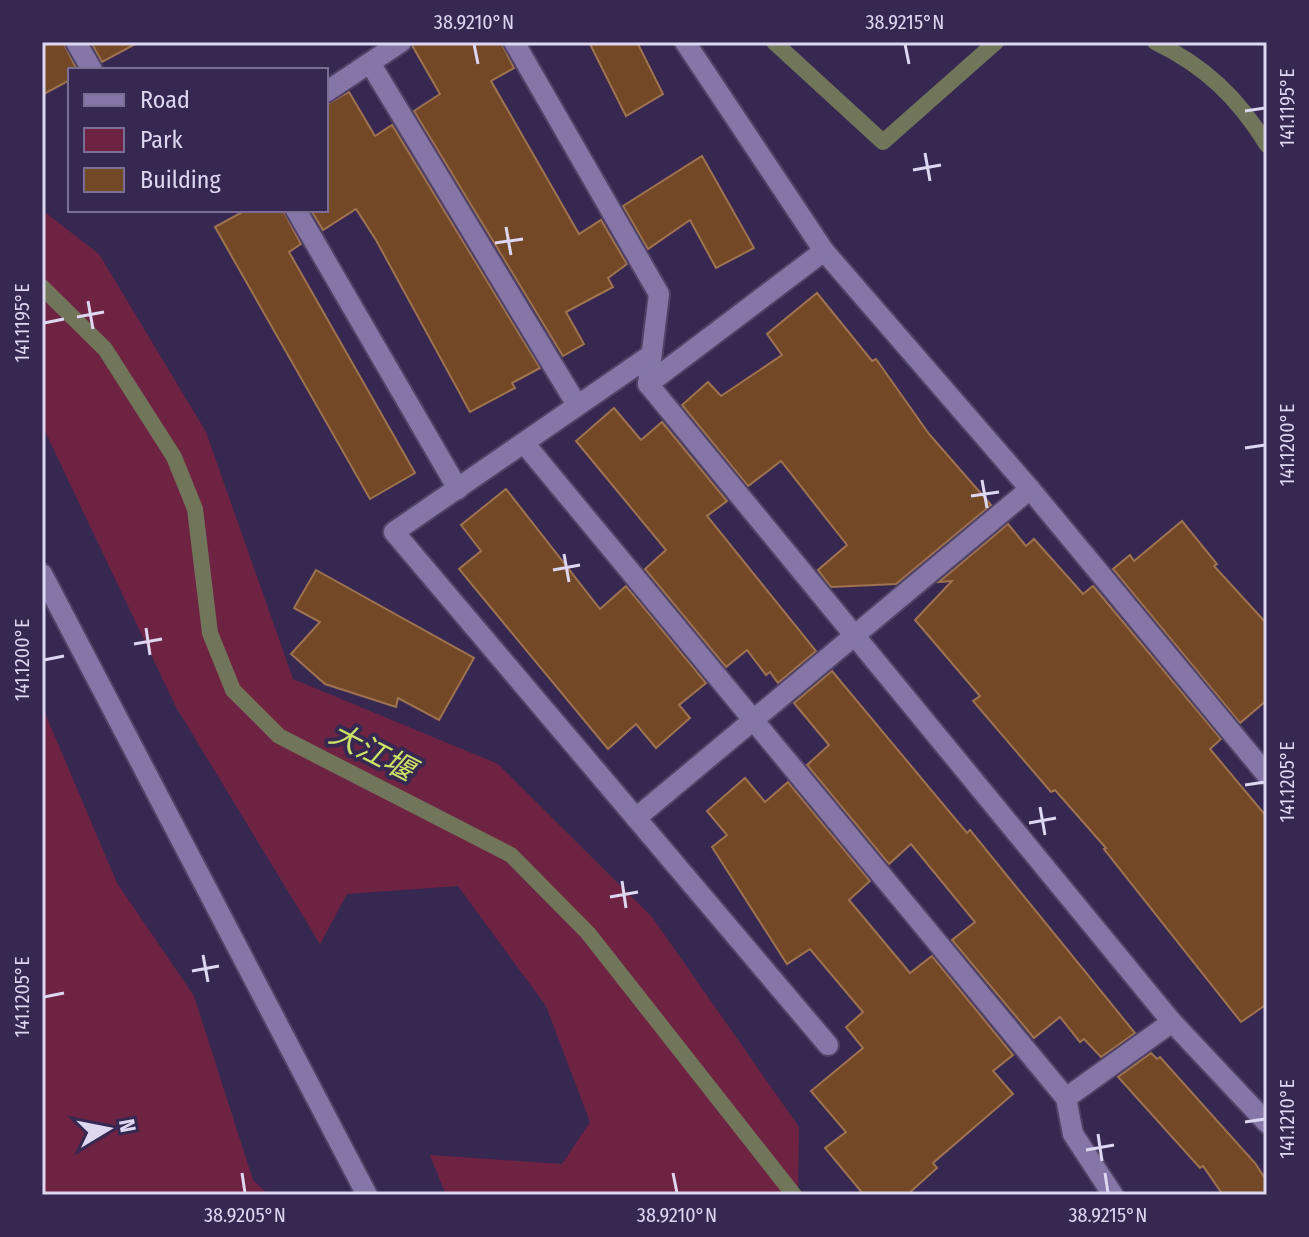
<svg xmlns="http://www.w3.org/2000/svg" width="1309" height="1237" font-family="'Fira Sans Condensed','Noto Sans JP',sans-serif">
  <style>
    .green { fill: #6f2342 }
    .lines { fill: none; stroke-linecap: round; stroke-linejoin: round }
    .stream { stroke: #71755a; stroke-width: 16 }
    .building { fill: #724827; stroke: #9f7350; stroke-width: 2 }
    .minor-casing { stroke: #514367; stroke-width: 24 }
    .minor { stroke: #8576a7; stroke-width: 20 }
    .ticks { fill: none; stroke: #ded7f2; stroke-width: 3 }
    .labels { text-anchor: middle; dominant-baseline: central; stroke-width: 8; stroke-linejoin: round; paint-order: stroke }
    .water-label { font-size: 30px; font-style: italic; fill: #cbe366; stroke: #372852 }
    .neatline { fill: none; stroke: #ded7f2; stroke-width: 3 }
    .ticks-label { font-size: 20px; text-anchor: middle; fill: #ded7f2 }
  </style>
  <rect width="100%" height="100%" fill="#372852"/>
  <!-- green -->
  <g class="green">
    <polygon points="42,210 99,254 206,432 293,679 498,764 652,917 799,1127 798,1195 446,1195 430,1155 562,1164 590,1122 546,1006 458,886 347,894 320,944 176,707 42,425"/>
    <polygon points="42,706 117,883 194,996 253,1180 269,1195 42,1195"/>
  </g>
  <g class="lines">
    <!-- stream -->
    <g class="stream">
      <polyline points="774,42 883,142 996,42"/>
      <path d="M1155 42C1205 66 1238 98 1267 145"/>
      <polyline points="42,287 105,349 174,457 195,509 210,633 233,690 279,736 511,855 588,933 794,1195"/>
    </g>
  </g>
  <!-- building -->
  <g class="building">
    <polygon points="42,42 63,42 77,70 70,70 70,80 42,95"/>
    <polygon points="91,42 139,42 102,62"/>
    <polygon points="414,42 501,42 514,68 491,81 579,234 601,220 627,264 608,278 613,287 566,312 584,344 563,356 414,111 440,94 413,47"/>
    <polygon points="589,42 637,42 663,94 626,116"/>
    <polygon points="349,92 375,136 392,125 540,368 512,383 515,388 470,412 376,240 356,209 323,230 311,210 326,210 326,105"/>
    <polygon points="702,156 754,248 716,268 690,220 648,249 623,206"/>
    <polygon points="246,210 283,210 301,244 289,252 415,473 370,499 215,227"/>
    <polygon points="817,293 872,361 876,359 929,434 991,505 896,584 831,587 818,570 847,545 781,461 748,486 682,405 708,382 721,396 782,355 767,334"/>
    <polygon points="614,408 641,440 662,422 727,501 707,516 816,651 778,683 770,672 766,675 747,650 726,667 645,569 666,550 576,441"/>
    <polygon points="506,489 600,609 626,586 706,683 679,705 690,718 656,748 636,724 608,749 459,569 481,551 461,525"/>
    <polygon points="1182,521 1217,564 1214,566 1267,624 1267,700 1240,723 1113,569 1130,555 1134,561"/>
    <polygon points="1008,524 1026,546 1034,539 1083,594 1093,586 1221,739 1210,749 1267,817 1267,1004 1241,1022 1104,849 1106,848 1055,790 1051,792 973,701 980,696 915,620 952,581 939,582"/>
    <polygon points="316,570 474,658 439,720 398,698 396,707 325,684 291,654 320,622 294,608"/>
    <polygon points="832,671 967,833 970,830 1135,1033 1101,1057 1084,1039 1080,1042 1060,1017 1034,1038 952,940 975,922 911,844 889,864 807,765 829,745 794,703"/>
    <polygon points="745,778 765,802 788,782 870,881 849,900 910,973 932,956 1013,1055 993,1071 1013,1094 933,1163 937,1168 907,1195 864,1195 825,1148 846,1132 811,1091 863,1048 846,1027 863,1012 810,949 787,964 712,847 727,835 707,811"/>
    <polygon points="1151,1053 1157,1059 1160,1057 1255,1163 1267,1181 1267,1195 1223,1195 1203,1166 1200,1168 1118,1077"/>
  </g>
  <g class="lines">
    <defs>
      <g id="minor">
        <polyline points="76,42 92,70"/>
        <polyline points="514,42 659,294 648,384 1172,1022 1267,1123"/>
        <polyline points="685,42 824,251 1030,489 1267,775"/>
        <polyline points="370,63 577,405"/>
        <polyline points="326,92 401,42"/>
        <polyline points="296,210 458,489"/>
        <polyline points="651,355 394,532 828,1045"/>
        <polyline points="648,384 824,251"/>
        <polyline points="524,443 1066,1098 1073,1134 1113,1195"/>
        <polyline points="42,574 367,1195"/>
        <polyline points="636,818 1030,489"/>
        <polyline points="1066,1098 1172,1022"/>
      </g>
    </defs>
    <!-- minor casing -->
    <use href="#minor" class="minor-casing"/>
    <!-- minor -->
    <use href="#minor" class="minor"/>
  </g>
  <!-- ticks -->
  <path class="ticks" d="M474 44 478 64M905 44 909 64M1245 111 1265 108M925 153 930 181M913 170 941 165M506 227 511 255M495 243 523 239M88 301 93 329M77 317 104 312M44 323 64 319M1245 448 1265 445M982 480 987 508M971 496 999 492M564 554 569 582M553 570 580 565M146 628 150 655M134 644 162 639M44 660 64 656M1245 785 1265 782M1040 807 1045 835M1029 823 1056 818M622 881 626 908M610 897 638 892M203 955 208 982M192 971 219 966M44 997 64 993M1245 1122 1265 1119M1098 1134 1102 1161M1086 1150 1114 1145M242 1173 245 1193M673 1173 677 1193M1105 1173 1108 1193"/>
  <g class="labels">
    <!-- water labels -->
    <g class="water-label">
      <text transform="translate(372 752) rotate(27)">大江堰</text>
    </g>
  </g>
  <!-- border -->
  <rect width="1309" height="1237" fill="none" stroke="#372852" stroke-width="88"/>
  <!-- legend -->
  <rect x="68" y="68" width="260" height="144" fill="#372852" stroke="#7a6e92" stroke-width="2"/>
  <rect x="84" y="94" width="40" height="12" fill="#8576a7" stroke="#7a6e92" stroke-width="2"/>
  <text x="140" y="108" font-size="24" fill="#ded7f2">Road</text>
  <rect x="84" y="128" width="40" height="24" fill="#6f2342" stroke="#7a6e92" stroke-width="2"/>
  <text x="140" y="148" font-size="24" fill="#ded7f2">Park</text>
  <rect x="84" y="168" width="40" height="24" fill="#724827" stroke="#7a6e92" stroke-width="2"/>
  <text x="140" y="188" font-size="24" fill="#ded7f2">Building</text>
  <!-- north arrow -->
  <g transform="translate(108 1129) rotate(80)" stroke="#372852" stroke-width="6" paint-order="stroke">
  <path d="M0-6L14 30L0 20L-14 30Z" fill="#ded7f2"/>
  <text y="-12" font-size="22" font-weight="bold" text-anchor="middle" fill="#ded7f2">N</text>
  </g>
  <rect x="44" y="44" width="1221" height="1149" class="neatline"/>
  <g class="ticks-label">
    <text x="474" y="29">38.9210°N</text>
    <text x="905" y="29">38.9215°N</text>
    <text transform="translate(1287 108) rotate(-90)" y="7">141.1195°E</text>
    <text transform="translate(22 323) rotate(-90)" y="7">141.1195°E</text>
    <text transform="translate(1287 445) rotate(-90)" y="7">141.1200°E</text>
    <text transform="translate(22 660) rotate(-90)" y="7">141.1200°E</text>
    <text transform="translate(1287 782) rotate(-90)" y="7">141.1205°E</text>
    <text transform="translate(22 997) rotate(-90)" y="7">141.1205°E</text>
    <text transform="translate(1287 1119) rotate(-90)" y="7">141.1210°E</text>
    <text x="245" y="1222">38.9205°N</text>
    <text x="677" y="1222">38.9210°N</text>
    <text x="1108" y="1222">38.9215°N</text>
  </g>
</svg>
